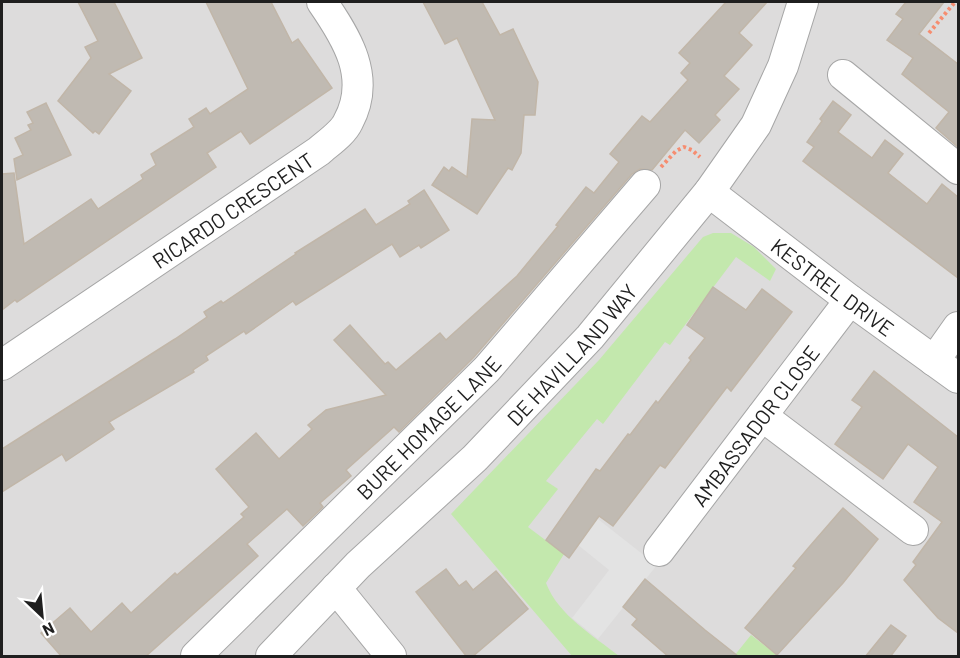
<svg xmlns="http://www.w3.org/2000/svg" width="960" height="658" font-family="Barlow,sans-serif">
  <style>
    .residential { fill: #dddcdc }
    .grass { fill: #c3e8ad }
    .parking { fill: #e3e3e3 }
    .building { fill: #c0bab2; stroke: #c1b6a8; stroke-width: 1.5 }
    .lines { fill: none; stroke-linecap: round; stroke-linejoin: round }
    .minor-casing { stroke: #a6a6a6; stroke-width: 32 }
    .path { stroke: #f68d70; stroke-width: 4; stroke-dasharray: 3 3; stroke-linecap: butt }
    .minor { stroke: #fff; stroke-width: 30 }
    .labels { text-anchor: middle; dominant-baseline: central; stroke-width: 4.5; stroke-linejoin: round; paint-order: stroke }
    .street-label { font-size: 21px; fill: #1f1f1f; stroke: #fff }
  </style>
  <rect width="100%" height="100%" fill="#f0ede5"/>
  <!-- residential -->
  <rect class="residential" x="2" y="2" width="956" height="654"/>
  <!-- grass -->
  <g class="grass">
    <path d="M713 233H731L754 247 776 269 770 281 736 257 670 345 665 342 603 424 597 419 546 481 558 489 528 527 564 554 546 583C558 615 594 636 619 656H572L451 514 599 360 703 237Z"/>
    <polygon points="751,635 778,656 734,656"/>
  </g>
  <!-- parking -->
  <polygon class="parking" points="575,501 645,556 665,555 598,639 572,618 609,570 578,545"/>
  <!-- building -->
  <g class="building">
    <polygon points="78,2 114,2 142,58 109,74 131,91 99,134 95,131 93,133 58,101 91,58 85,47 98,41"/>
    <polygon points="206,2 271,2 292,43 298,39 332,88 250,144 241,131 207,153 216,167 17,302 15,300 2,310 2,174 14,173 24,244 91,199 98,209 143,179 141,175 156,165 151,154 194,127 189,119 206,108 210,114 248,89"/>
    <polygon points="423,2 482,2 500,35 513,29 538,82 535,115 524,115 521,153 512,170 508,168 477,214 432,185 444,167 449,171 452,167 467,177 472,119 495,120 457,38 445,44"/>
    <polygon points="726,2 767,2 739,33 752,45 724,76 739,89 715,115 720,120 699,143 685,130 652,170 640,169 632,174 474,357 399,432 394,427 346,470 351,476 320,503 323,507 303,526 287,509 247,544 258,556 145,657 62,657 41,633 70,608 91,632 122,603 131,613 175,573 177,575 244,517 241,514 249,507 216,469 256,433 279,459 312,429 308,425 326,410 386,395 334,340 350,325 385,364 388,362 396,370 440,333 446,340 517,276 558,226 556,225 586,187 594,193 619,162 610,154 642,116 650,122 688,80 681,73 690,63 679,53"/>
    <polygon points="906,2 944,2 919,34 958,64 958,147 936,128 949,112 902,74 913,58 887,40 903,19 896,14"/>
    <polygon points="833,101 851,115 838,132 872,158 885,140 903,154 888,173 927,204 942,184 958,197 958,278 803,161 814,147 807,142 822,121 820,119"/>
    <polygon points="46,103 71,155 17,180 14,159 23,155 15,138 31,130 28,125 33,123 27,112"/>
    <polygon points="424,190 449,230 421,248 419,245 400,257 392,244 296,305 293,301 246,334 244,331 206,356 208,360 193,370 194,372 109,422 114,429 66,461 62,454 2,492 2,449 175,339 207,317 204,312 221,301 223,303 296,254 295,253 365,209 376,225 410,204 408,201"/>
    <polygon points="713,287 746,310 762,289 792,312 731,391 727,387 665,468 660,465 613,526 599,516 569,558 546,540 596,469 600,471 628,434 630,435 656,401 658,403 691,360 689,358 705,338 687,325"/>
    <polygon points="874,371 958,437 958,633 938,618 904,580 916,565 913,562 942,522 914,502 938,467 908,444 883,479 835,444 862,407 852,400"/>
    <polygon points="843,508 878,539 843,583 777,655 745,628 796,568 793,566 810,546"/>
    <polygon points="446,569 459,586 466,581 473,590 496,571 528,609 472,657 467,657 416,592"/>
    <polygon points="645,579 705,630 739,657 669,657 632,625 637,619 623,607"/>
    <polygon points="891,625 906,636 890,657 865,657"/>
  </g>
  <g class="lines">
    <defs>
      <g id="minor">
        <polyline points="843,75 958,169"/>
        <path id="s1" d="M709 192 850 300 958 378"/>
        <polyline points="934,361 958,327"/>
        <path id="s2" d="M2 365 319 151C328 143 343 133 348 122 372 78 347 38 322 2"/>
        <polyline points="762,416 913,530"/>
        <path id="s3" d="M659 551 850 300"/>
        <polyline points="336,588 391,656"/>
        <path id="s4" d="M196 656 487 369 645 185"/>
        <path id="s5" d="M271 656 358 565 475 458 590 337 709 192 756 125 783 66 803 2"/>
      </g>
    </defs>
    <!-- minor casing -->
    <use href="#minor" class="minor-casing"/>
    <!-- path -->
    <g class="path">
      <polyline points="929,33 955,2"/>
      <polyline points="661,167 676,151 684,147 692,150 700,157"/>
    </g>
    <!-- minor -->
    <use href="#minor" class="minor"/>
  </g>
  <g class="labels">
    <!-- street labels -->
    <g class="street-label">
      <text stroke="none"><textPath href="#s2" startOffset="278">RICARDO CRESCENT</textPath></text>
      <text stroke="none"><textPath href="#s1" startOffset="156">KESTREL DRIVE</textPath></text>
      <text stroke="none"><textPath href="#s5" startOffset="426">DE HAVILLAND WAY</textPath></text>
      <text stroke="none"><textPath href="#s3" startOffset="158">AMBASSADOR CLOSE</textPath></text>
      <text stroke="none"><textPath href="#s4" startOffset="326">BURE HOMAGE LANE</textPath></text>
    </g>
  </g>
  <!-- border -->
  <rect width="960" height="658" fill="none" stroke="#1f1f1f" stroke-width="6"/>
  <!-- north arrow -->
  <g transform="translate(42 616) rotate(154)" stroke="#ffffff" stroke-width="4.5" paint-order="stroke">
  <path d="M0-4.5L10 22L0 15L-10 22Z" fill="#1f1f1f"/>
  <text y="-9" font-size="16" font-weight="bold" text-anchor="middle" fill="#1f1f1f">N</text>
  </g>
</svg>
